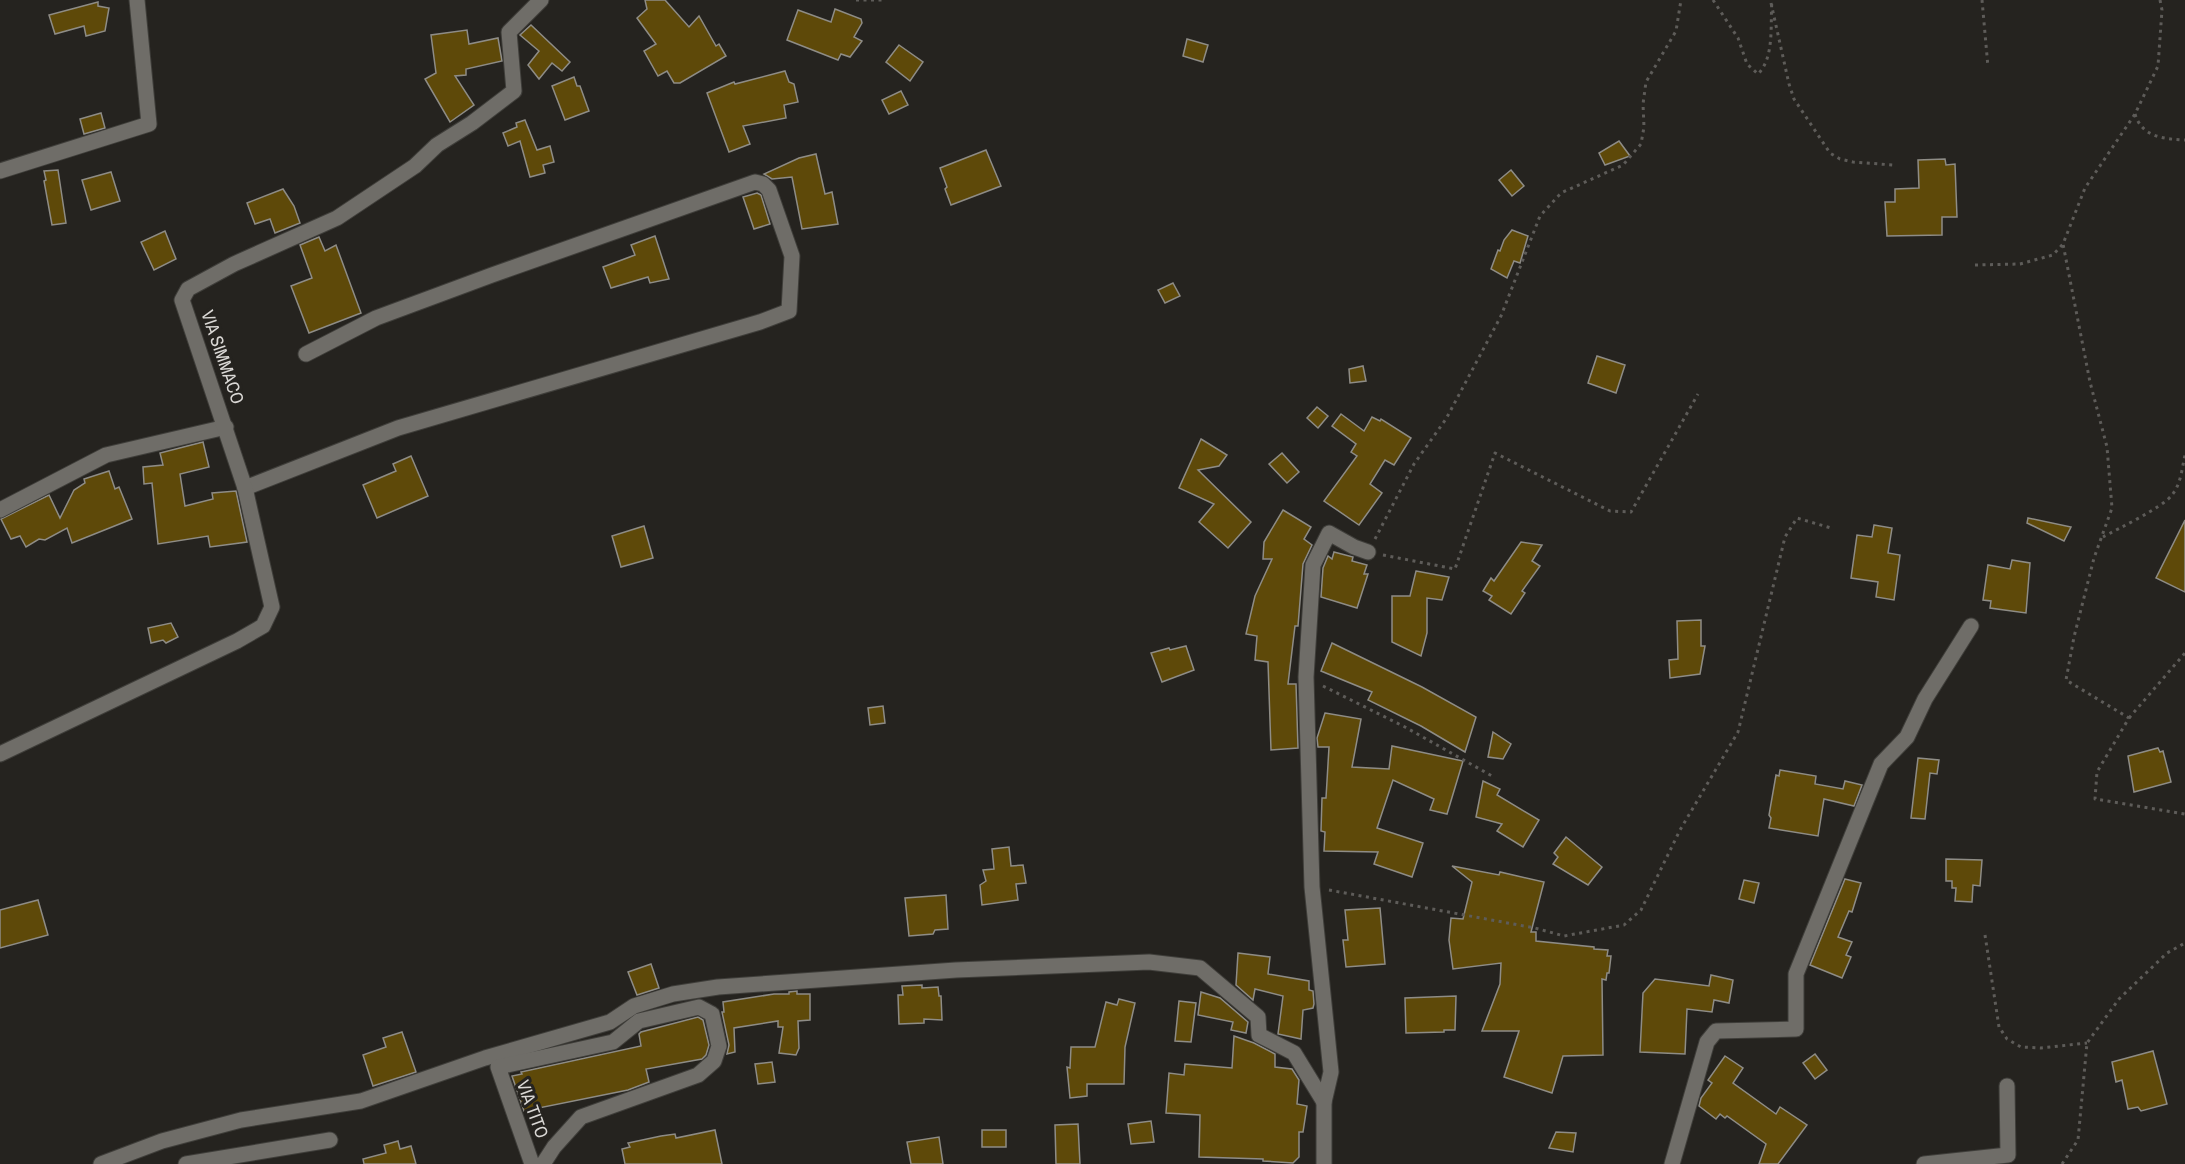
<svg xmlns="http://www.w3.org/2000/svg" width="2185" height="1164" font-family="'Archivo Narrow',sans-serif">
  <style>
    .building { fill: #5e4909; stroke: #8e8c86; stroke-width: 1.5 }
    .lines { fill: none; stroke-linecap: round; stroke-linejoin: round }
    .minor-casing { stroke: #3f3e3a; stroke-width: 17 }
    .path { stroke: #5e5c59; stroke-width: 3; stroke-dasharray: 3 4.5; stroke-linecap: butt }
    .minor { stroke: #6f6d68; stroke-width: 15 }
    .labels { text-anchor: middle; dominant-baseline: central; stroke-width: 6; stroke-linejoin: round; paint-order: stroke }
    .street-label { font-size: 18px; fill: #dad8d5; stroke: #25231f }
  </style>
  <rect width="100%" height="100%" fill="#25231f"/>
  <!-- building -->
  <g class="building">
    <polygon points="645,0 665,0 689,27 699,16 716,46 719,44 726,56 680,83 674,83 667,71 658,76 644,51 656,44 637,18 647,9"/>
    <polygon points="98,2 98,6 109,8 105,31 86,36 84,26 55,34 49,15"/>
    <polygon points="835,9 861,19 862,23 854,37 862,41 850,57 841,54 838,60 787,40 798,10 831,22"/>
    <polygon points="531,25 570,62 562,71 552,63 539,79 528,65 539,51 520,35"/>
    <polygon points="467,30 469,44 498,38 502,61 466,69 466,75 455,76 474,105 450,122 425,79 436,73 431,35"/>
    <polygon points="1187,39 1208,45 1203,62 1183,56"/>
    <polygon points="899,45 923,62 910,81 886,62"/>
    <polygon points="785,71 789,82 794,84 798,102 784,105 786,118 743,126 750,144 729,152 707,93 734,82 735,84"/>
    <polygon points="574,77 577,86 580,86 589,111 565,120 552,86"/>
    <polygon points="901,91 908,105 889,114 882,100"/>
    <polygon points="101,113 105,128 84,134 80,119"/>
    <polygon points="525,120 537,150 550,146 554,162 543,165 545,173 530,177 520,141 508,146 503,133 517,127 516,123"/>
    <polygon points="1619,141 1630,156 1605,165 1599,153"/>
    <polygon points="986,150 1001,186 951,205 945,189 947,187 940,168"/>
    <polygon points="816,154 825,194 832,192 838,224 802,229 792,177 772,179 764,174 799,158"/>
    <polygon points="1945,159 1946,165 1955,164 1957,217 1942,217 1942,235 1887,236 1885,202 1895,202 1895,189 1919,188 1918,160"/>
    <polygon points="58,170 66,223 52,225 44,181 46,180 44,171"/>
    <polygon points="1511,170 1524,186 1512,196 1499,180"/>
    <polygon points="111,172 120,201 91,210 82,180"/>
    <polygon points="283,189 294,206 300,223 275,233 270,219 255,224 247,203"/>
    <polygon points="757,193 761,195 770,224 754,229 743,197"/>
    <polygon points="1512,230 1528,236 1520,263 1514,261 1507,278 1491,269 1498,250 1500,251 1504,240"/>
    <polygon points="165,231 176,259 154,270 141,242"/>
    <polygon points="655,236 669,279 650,283 648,277 611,288 603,267 635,255 631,245"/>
    <polygon points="319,237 325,251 336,245 361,313 309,333 291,286 312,278 300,245"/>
    <polygon points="1173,283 1180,296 1165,303 1158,290"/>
    <polygon points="1597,356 1625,365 1616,393 1588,383"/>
    <polygon points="1363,366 1366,381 1350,383 1349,369"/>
    <polygon points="1317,407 1328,416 1318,428 1307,418"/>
    <polygon points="1341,414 1364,431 1372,417 1380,421 1381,419 1411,438 1394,465 1385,460 1370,484 1382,493 1359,525 1324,501 1357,456 1351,452 1356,444 1332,426"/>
    <polygon points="1201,439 1227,455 1219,466 1198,470 1251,522 1228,548 1199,522 1214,504 1179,488"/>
    <polygon points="203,442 209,467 180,474 185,506 213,499 212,493 236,491 247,542 210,547 208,536 158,544 152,483 144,484 143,467 163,465 160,453"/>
    <polygon points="1282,453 1299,472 1287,483 1269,464"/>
    <polygon points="411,456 428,496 377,518 363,485 396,471 393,464"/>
    <polygon points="109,471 115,489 119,487 132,519 72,543 67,528 45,540 39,539 26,547 20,536 11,539 1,519 49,495 60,518 74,490 85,483 84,479"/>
    <polygon points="1283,510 1311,527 1304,539 1312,545 1303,564 1298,626 1295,626 1288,684 1296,684 1298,748 1271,750 1268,662 1255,660 1257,636 1246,634 1255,596 1272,559 1263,559 1264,542"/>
    <polygon points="2028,518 2071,527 2064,541 2027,523"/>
    <polygon points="2185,520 2185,592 2156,578"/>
    <polygon points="1874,525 1892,528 1888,553 1900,555 1894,600 1876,597 1878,582 1851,578 1857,535 1872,537"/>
    <polygon points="644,526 653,558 621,567 612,536"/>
    <polygon points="1521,542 1542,545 1532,561 1540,566 1522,591 1525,593 1511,614 1489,600 1492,596 1483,591 1491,578 1494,581"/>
    <polygon points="1334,552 1353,557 1352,561 1367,565 1364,574 1368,574 1357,608 1321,597 1323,568 1328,556 1332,559"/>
    <polygon points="2012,560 2030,563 2026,613 1990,608 1991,601 1983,600 1988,565 2010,569"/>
    <polygon points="1416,571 1449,577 1442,600 1427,598 1427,633 1421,656 1392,642 1392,596 1410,596"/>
    <polygon points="1701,620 1701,646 1705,646 1700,674 1670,678 1669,660 1678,659 1677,621"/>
    <polygon points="171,623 178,637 166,643 163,640 151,643 148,628"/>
    <polygon points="1332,643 1422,687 1476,717 1465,752 1421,726 1368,700 1372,692 1321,671"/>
    <polygon points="1186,646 1194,670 1162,682 1151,653 1169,648 1170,650"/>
    <polygon points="883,706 885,723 870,725 868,708"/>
    <polygon points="1325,713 1361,719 1352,767 1389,769 1392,746 1463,761 1447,814 1430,810 1434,799 1393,780 1377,828 1423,843 1412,877 1374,864 1378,852 1324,851 1325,832 1321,831 1322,798 1326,798 1329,747 1318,747 1317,738"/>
    <polygon points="1493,732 1511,744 1503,759 1488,757"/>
    <polygon points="2158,748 2160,752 2163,751 2171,782 2134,792 2128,756"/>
    <polygon points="1918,758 1939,760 1937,774 1930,773 1925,819 1911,818"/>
    <polygon points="1780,770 1816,776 1815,784 1843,789 1845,781 1862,785 1854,806 1824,799 1818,836 1769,828 1771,818 1769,815 1776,775 1779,776"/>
    <polygon points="1483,781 1500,789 1497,795 1539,820 1523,847 1497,831 1502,824 1476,817"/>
    <polygon points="1566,837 1602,867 1588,885 1553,864 1558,857 1554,853"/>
    <polygon points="1009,847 1011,866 1023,865 1026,883 1016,884 1018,900 982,905 980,885 986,881 983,870 994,869 992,849"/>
    <polygon points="1946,859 1982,860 1980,886 1973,885 1972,902 1955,901 1956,888 1952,888 1952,881 1946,881"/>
    <polygon points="1452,866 1499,875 1500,872 1544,882 1531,932 1536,932 1536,941 1594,947 1594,949 1608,950 1607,956 1611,956 1609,973 1607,973 1606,980 1602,979 1603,1055 1563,1056 1552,1093 1504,1077 1519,1031 1482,1031 1500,984 1501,963 1453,969 1449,940 1451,918 1463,919 1472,882"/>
    <polygon points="1845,879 1861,883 1852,912 1849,911 1838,937 1852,942 1846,955 1851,957 1842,978 1810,965"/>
    <polygon points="1744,880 1759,883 1754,903 1739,899"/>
    <polygon points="946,895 948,929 935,930 933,934 909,936 905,898"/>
    <polygon points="38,900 48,935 0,948 0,910"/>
    <polygon points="1380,908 1385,964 1346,967 1343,940 1348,940 1345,910"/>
    <polygon points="1238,953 1270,957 1268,974 1309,981 1309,990 1313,991 1314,1004 1313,1008 1303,1010 1301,1039 1278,1034 1283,996 1255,989 1253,1000 1236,985"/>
    <polygon points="651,964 659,988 637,995 628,972"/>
    <polygon points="1711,975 1733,980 1729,1003 1714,1000 1712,1012 1687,1009 1685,1054 1640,1052 1643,993 1655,979 1709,986"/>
    <polygon points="922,985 922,988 938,987 939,996 941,996 942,1020 924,1019 924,1023 899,1024 898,995 903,995 902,986"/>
    <polygon points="797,991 797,994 810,994 810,1020 798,1021 799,1048 796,1055 779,1053 783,1027 778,1027 778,1021 734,1028 735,1052 727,1054 729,1045 722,1012 724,1012 723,1002 774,994 789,994 789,992"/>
    <polygon points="1201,992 1220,998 1248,1022 1246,1033 1231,1030 1233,1022 1198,1015"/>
    <polygon points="1456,996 1455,1030 1444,1030 1444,1032 1406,1033 1405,998"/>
    <polygon points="1119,999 1135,1003 1125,1047 1124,1084 1087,1084 1087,1096 1070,1098 1067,1067 1070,1068 1071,1047 1095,1047 1106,1002 1117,1005"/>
    <polygon points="1179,1001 1196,1003 1191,1042 1175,1041"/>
    <polygon points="698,1017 703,1020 709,1045 706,1055 702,1059 646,1069 649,1082 628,1090 524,1111 512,1076 522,1074 521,1072 641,1046 639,1034 641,1032"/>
    <polygon points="402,1032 416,1072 373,1086 363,1055 386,1047 383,1038"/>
    <polygon points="1234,1036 1254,1043 1275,1054 1275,1067 1292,1069 1299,1080 1297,1104 1307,1106 1303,1132 1299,1132 1299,1157 1293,1163 1263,1161 1263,1159 1199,1157 1200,1115 1166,1113 1169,1073 1184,1075 1185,1064 1232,1068"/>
    <polygon points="2153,1051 2167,1104 2141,1111 2138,1107 2128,1109 2122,1080 2116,1082 2112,1062"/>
    <polygon points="1815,1054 1827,1070 1815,1079 1803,1063"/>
    <polygon points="1725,1056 1743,1068 1733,1083 1776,1114 1780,1107 1807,1125 1778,1164 1759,1164 1766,1144 1727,1116 1725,1118 1720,1114 1716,1119 1699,1106 1701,1098 1712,1083 1708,1080"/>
    <polygon points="772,1062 775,1082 758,1084 755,1064"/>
    <polygon points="1151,1121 1154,1142 1131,1144 1128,1124"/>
    <polygon points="1078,1124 1080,1164 1056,1164 1055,1125"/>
    <polygon points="715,1130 722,1164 625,1164 622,1149 630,1147 628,1143 661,1136 675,1134 676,1138"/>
    <rect x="982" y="1130" width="24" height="17"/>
    <polygon points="1556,1132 1576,1133 1573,1152 1549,1148"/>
    <polygon points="939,1137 943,1164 911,1164 907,1142"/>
    <polygon points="398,1141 400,1149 411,1146 416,1164 364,1164 363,1159 386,1153 384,1145"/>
  </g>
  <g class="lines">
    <defs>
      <g id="minor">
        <polyline points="0,171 149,124 137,0"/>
        <polyline points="245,488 398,428 760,322 789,311 792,256 769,190 763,184 755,182 492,275 376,318 306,354"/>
        <polyline points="0,510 106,455 226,427"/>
        <polyline points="0,754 237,641 263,626 272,607 245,488 182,300 188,289 234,264 337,218 415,166 437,145 472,123 514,91 509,32 541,0"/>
        <polyline points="101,1164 162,1141 241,1120 361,1101 485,1058 610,1022 634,1006 673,994 718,987 956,970 1149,962 1200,968 1258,1017 1259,1035 1294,1053 1324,1102"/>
        <polyline points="186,1164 330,1140"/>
        <polyline points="532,1164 498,1067 613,1042 639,1021 699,1007 712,1014 719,1046 714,1061 698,1075 581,1117 554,1147 543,1164"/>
        <polyline points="1324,1164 1324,1102 1331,1072 1312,887 1306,677 1313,565 1329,533 1354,547 1368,552"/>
        <polyline points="1672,1164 1707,1042 1716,1031 1796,1029 1796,974 1881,764 1907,737 1925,699 1971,626"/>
        <polyline points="1924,1164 2008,1155 2007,1086"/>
      </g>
    </defs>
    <!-- minor casing -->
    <use href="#minor" class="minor-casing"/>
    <!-- path -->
    <g class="path">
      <polyline points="856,0 882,0"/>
      <path d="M1713 0 1738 38 1747 64 1758 74C1775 57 1770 23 1772 0"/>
      <polyline points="1982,0 1988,67"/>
      <polyline points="2160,0 2162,10 2158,66 2135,114 2085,188 2063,244 2090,382 2107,447 2112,508 2094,558 2074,637 2066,680 2129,718 2097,772 2095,799 2185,814"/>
      <polyline points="1771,3 1789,84 1794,99 1830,153 1840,159 1853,162 1893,165"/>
      <path d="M2135 114C2142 137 2163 139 2185 140"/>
      <polyline points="1975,265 2020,264 2053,255 2063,244"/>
      <path d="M2103 537C2119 528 2162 508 2172 495 2181 484 2182 468 2185 455"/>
      <polyline points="1375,539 1414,464 1446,419 1501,316 1540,216 1561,193 1623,165 1641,144 1644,127 1643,104 1646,82 1676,31 1681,0"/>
      <polyline points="1383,555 1455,569 1495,453 1610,511 1631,512 1698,394"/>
      <polyline points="1323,686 1405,727 1492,776"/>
      <polyline points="2129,718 2185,653"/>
      <polyline points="1329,890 1535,928 1564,936 1624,925 1641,910 1680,830 1738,732 1785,537 1797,518 1831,528"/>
      <polyline points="1985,935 1999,1027 2007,1039 2021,1047 2041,1048 2087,1043"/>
      <polyline points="2062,1164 2078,1140 2087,1043 2119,999 2167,953 2185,943"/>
    </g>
    <!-- minor -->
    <use href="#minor" class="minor"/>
  </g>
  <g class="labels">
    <!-- street labels -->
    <g class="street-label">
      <text transform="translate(223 357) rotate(71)">VIA SIMMACO</text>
      <text transform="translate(533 1109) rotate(70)">VIA TITO</text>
    </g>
  </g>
</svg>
